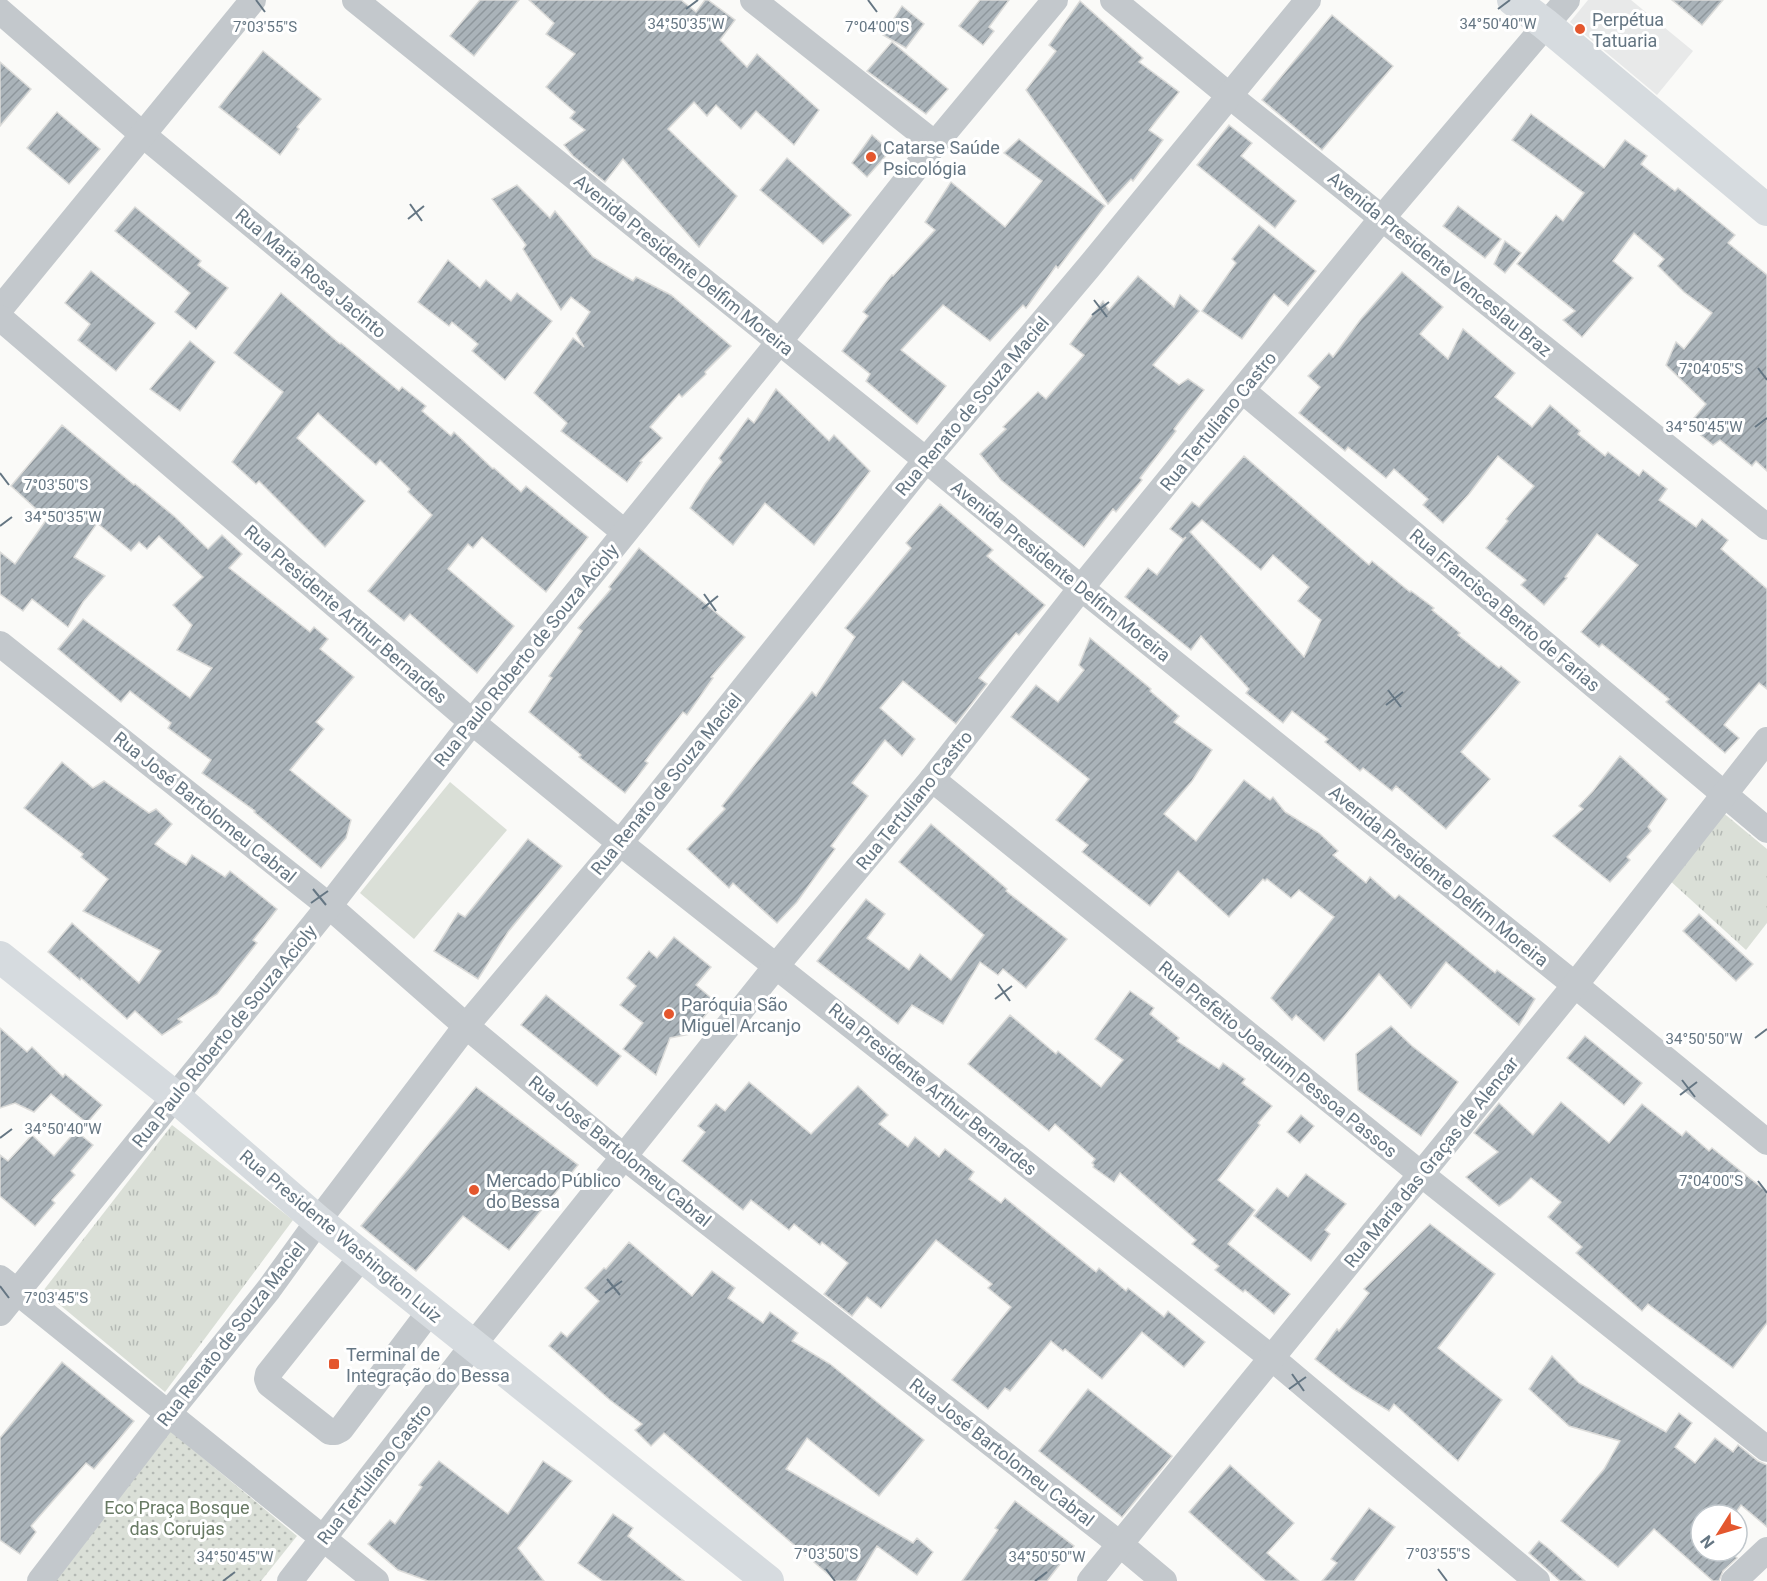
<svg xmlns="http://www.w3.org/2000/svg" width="1767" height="1581" font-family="Roboto,sans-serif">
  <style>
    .built { fill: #e8e9e9 }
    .grass { fill: url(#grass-tufts) }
    .park { fill: url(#park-dots) }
    .pitch { fill: #dadfd7 }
    .building { fill: url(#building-hatch); stroke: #dcdcda; stroke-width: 1.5; fill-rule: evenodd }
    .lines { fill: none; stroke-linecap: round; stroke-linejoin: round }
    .minor { stroke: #c3c8cc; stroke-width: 26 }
    .major { stroke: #d6dbdf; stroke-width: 32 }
    .ticks { fill: none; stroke: #657683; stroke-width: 2 }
    .poi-dot { fill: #e4572e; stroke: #fff; stroke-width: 2 }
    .labels { text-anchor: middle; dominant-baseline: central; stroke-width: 6; stroke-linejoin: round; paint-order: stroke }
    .poi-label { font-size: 18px; fill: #657683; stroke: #fff; text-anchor: start }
    .street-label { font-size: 18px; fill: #657683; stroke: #fff }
    .park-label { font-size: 18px; fill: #687a64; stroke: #fff }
    .ticks-label { font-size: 15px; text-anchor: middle; fill: #657683; stroke: #fff; stroke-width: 6; stroke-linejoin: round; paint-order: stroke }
  </style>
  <defs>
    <pattern id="grass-tufts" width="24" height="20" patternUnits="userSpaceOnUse" patternTransform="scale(1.5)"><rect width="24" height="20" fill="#dadfd7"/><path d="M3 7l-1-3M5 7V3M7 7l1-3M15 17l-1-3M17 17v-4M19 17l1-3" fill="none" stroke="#b4b9b4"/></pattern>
    <pattern id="park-dots" width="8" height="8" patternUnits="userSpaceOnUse" patternTransform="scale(1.5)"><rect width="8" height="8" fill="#dadfd7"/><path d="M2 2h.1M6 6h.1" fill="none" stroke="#b4b9b4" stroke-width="1.8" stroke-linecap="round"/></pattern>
    <pattern id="building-hatch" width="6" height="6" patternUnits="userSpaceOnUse" patternTransform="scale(1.5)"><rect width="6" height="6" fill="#aab3b9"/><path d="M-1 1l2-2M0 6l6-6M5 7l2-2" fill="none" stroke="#8e969c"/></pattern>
  </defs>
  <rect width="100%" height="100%" fill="#fafaf8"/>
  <!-- built -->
  <polygon class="built" points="1588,0 1631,0 1693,51 1657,95 1570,22"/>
  <!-- grass -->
  <g class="grass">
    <polygon points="1721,811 1767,849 1767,923 1746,950 1667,878"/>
    <polygon points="172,1125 293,1220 165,1392 43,1291"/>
  </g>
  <!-- park -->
  <polygon class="park" points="168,1429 297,1536 261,1581 47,1581"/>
  <!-- pitch -->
  <polygon class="pitch" points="450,782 507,830 414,939 360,893"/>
  <!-- building -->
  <g class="building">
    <polygon points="480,0 519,0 474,56 450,36"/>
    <polygon points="529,0 681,0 696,12 705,0 708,0 735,20 720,40 747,67 757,54 819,110 794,145 756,111 741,129 716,105 707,116 694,102 668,129 737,196 699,247 623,159 605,182 573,156 564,145 585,130 570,118 575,112 546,87 575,54 546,34 554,23"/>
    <polygon points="980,0 1009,0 989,27 994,31 983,45 959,26"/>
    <polygon points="1672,0 1723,0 1702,25"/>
    <polygon points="1080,1 1143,58 1139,62 1179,92 1149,130 1163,140 1133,181 1131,179 1108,204 1026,90 1056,51 1049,45"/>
    <polygon points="902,6 924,24 906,48 883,35"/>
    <polygon points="1332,15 1393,66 1322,150 1262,100"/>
    <polygon points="892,42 948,89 926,114 867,71"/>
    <polygon points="263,51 321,99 297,127 299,129 280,155 219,107"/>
    <polygon points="0,62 31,89 0,126"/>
    <polygon points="57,112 100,149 69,184 27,148"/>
    <polygon points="1531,114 1604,168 1625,140 1647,156 1641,164 1675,191 1678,188 1735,235 1728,243 1767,275 1767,471 1756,461 1752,466 1720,440 1713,445 1688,425 1706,404 1666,365 1676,342 1684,349 1712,313 1684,292 1658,266 1664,259 1634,233 1613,261 1633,278 1582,337 1563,320 1575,311 1517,264 1556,215 1563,221 1584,193 1512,140"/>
    <polygon points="1229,125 1252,143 1241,156 1296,201 1275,228 1197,165"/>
    <polygon points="872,135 890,151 867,177 852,163"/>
    <polygon points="1019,139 1105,206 1058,268 1056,266 1026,308 1023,305 990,341 943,305 901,350 946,386 917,424 866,381 870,374 842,351 868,316 863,312 892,275 893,276 935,230 925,222 951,182 1005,227 1042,181 1004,153"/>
    <polygon points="787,158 851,215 823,244 760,190"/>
    <polygon points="517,185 550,218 555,211 593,257 633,281 636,277 671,295 731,346 705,372 706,374 682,397 679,394 650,427 662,438 640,461 642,462 627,482 561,431 567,423 534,393 573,338 584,347 576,333 590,312 571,297 561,310 523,249 526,245 492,199"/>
    <polygon points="1458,206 1501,239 1485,258 1443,226"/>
    <polygon points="135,207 201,261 198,265 228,288 196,329 175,312 190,293 115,231"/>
    <polygon points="1259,225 1316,271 1288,306 1274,294 1242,339 1202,311 1236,263 1232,259"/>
    <polygon points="1505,241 1521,253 1505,273 1494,264"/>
    <polygon points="448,260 480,288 486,280 511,301 517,293 552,321 505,380 472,351 478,344 452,322 449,326 418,302"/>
    <polygon points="91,271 155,323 116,371 78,340 90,324 65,303"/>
    <polygon points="1402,272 1443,307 1420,334 1448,359 1463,329 1515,373 1495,397 1532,427 1550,405 1580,431 1578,434 1605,456 1608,452 1639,476 1643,470 1667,489 1659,500 1696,527 1702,519 1728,540 1721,549 1767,589 1767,689 1759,683 1724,725 1739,738 1725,753 1666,702 1669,699 1602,644 1599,647 1581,632 1638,565 1597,534 1565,577 1567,578 1544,605 1521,585 1526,580 1486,548 1508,521 1506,519 1534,486 1498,456 1469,494 1443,523 1423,505 1428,499 1394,469 1386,478 1348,447 1345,451 1299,413 1320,387 1308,376 1329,353 1333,357 1361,319"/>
    <polygon points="1138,276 1174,307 1180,295 1199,311 1153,365 1179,385 1188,379 1204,390 1174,429 1176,431 1140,478 1142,480 1116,512 1113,509 1084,547 1001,480 980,454 1006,429 1003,427 1038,392 1046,399 1084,355 1070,344 1103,301 1109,310"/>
    <polygon points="281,293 340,344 341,343 399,391 402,387 426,406 422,411 451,436 454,432 493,469 494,468 521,492 526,486 588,537 546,592 482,537 473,548 468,544 448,569 514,626 477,673 410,614 404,621 368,591 432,515 408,492 410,489 380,460 376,465 318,413 297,438 365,501 325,547 259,481 256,484 232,462 283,392 234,353"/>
    <polygon points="190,341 215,362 180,411 150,389"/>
    <polygon points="776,389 829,441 834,435 870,471 814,545 765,503 733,545 690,508 705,484 722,462 719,458 748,418 754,423"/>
    <polygon points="62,425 134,485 135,484 175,517 208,549 222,535 242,554 229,568 310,632 314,627 328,639 320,649 354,677 316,722 324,729 290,770 351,820 346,838 321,868 254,812 255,811 202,773 211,760 168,728 171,723 130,691 121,702 58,649 83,619 190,698 212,668 177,650 192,625 173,605 203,577 159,536 147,549 139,542 131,551 97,523 74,557 105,576 83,602 68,627 32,599 23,611 0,594 0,552 15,564 47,519 11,486"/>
    <path d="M1244 456 1369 565 1372 561 1410 592 1411 591 1434 608 1432 610 1460 633 1458 635 1499 668 1501 666 1520 682 1461 752 1490 779 1446 829 1396 786 1392 791 1363 768 1360 771 1325 742 1328 739 1292 711 1283 723 1246 693 1249 689 1201 636 1191 650 1125 597 1148 568 1157 575 1186 537 1183 539 1170 529 1192 502 1199 507ZM1202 520 1261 570 1273 555 1309 587 1298 601 1321 620 1304 657 1190 532Z"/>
    <polygon points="940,504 993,550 987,556 1045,605 1019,635 1016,633 979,678 987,684 956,724 903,681 880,708 915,739 902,756 885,740 852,783 868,796 831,846 835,849 797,902 777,923 733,883 729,888 687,849 725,809 722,806 812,692 816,696 855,637 845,628 911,548 906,543"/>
    <polygon points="639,548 745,637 711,677 713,678 687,715 683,712 645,761 648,763 625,793 579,757 581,755 529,712 552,678 549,676 582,631 578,628 611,589 609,587"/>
    <polygon points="1090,638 1151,689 1150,691 1179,716 1174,722 1212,750 1192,781 1164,814 1196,841 1244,780 1270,800 1273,797 1285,812 1319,833 1338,851 1333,855 1366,883 1370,877 1395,899 1399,895 1495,973 1497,970 1535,999 1519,1025 1446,962 1411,1008 1379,974 1324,1041 1296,1015 1292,1020 1271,998 1334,917 1299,890 1291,898 1267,879 1265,881 1263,879 1229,917 1178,871 1150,906 1082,852 1088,845 1056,820 1089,779 1011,717 1036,685 1058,702 1084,670 1079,665"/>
    <polygon points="1620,756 1667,799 1648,827 1651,831 1627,857 1630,860 1610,882 1553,836 1583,809 1579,806 1593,791"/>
    <polygon points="62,762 93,788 104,781 149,813 156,809 172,824 155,844 170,855 186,865 192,855 225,877 230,871 277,909 253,940 257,943 217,994 178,1019 182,1022 162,1035 135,1011 127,1019 81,978 80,980 48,952 72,923 139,983 161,951 83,911 108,879 81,857 83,854 24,808"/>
    <polygon points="931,824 1007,889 1006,891 1067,939 1026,988 1003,969 998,975 980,962 943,1024 912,1005 898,1024 817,961 866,899 885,914 867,938 909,970 920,954 951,980 984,935 899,862"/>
    <polygon points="528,839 562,866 508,932 478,979 434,951 458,913 465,917"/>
    <polygon points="1699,914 1753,964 1736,981 1683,931"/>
    <polygon points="674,937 711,967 696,985 716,1002 690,1034 670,1038 656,1075 623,1049 643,1023 620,1005 636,986 627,978 649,951 657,958"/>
    <polygon points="1130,991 1154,1008 1150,1014 1179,1038 1177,1041 1219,1069 1223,1063 1245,1079 1242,1083 1272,1106 1258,1123 1260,1125 1218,1180 1255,1210 1228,1244 1290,1294 1274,1314 1245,1290 1243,1292 1215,1270 1219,1266 1192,1244 1196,1240 1120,1173 1114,1182 1111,1180 1093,1167 1094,1165 1092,1163 1095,1159 1055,1124 1049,1131 968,1064 1010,1015 1056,1054 1058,1051 1101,1087 1123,1060 1095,1039"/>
    <polygon points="546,995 621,1056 597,1086 521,1025"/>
    <polygon points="1391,1026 1412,1046 1458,1082 1421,1136 1358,1090 1356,1054"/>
    <polygon points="0,1028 27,1052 32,1047 63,1077 65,1074 102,1105 87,1123 51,1094 34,1112 15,1103 0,1108"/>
    <polygon points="1585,1036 1642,1083 1624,1105 1567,1058"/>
    <polygon points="749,1082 811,1134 858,1086 888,1115 879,1124 908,1147 915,1137 939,1157 945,1149 974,1172 969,1179 1001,1203 1005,1198 1096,1272 1099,1268 1126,1291 1128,1288 1164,1317 1168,1311 1205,1342 1184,1367 1142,1332 1102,1379 1065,1349 1063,1351 1051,1341 1010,1391 1005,1388 988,1409 952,1380 1011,1307 988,1288 992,1284 936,1240 881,1308 867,1297 852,1316 824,1294 848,1263 822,1242 820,1245 794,1224 789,1230 751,1200 743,1210 682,1161 705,1132 698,1126 716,1104 725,1111"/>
    <polygon points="476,1087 578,1165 509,1250 463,1216 416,1271 361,1226"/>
    <polygon points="1561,1102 1609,1143 1642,1104 1682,1136 1686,1131 1709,1151 1712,1148 1767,1192 1767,1323 1733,1368 1648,1304 1642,1311 1576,1253 1582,1247 1548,1217 1561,1202 1531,1178 1511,1198 1499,1206 1466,1177 1498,1152 1474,1133 1499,1103 1533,1135"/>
    <polygon points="1301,1115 1314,1126 1300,1143 1287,1132"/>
    <polygon points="76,1131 93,1145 71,1171 75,1175 52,1200 55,1203 35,1226 0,1196 0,1155 8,1161 32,1135 54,1156"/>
    <polygon points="1306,1174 1346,1204 1325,1230 1330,1234 1311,1261 1254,1216 1277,1188 1288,1197"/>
    <polygon points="1430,1224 1495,1274 1438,1348 1502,1400 1458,1461 1394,1404 1389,1411 1353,1389 1315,1359 1337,1329 1339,1331 1369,1293 1364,1289"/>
    <polygon points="629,1242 692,1296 712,1271 735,1288 728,1298 763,1323 770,1312 798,1333 792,1341 830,1364 924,1440 879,1496 807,1438 786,1469 913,1543 917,1538 933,1552 917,1575 877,1546 856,1581 836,1581 664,1433 651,1446 635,1430 642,1424 610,1400 549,1346 561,1332 567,1337 599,1301 585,1288 604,1268 606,1269"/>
    <polygon points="1552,1356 1579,1383 1666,1432 1679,1413 1692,1423 1675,1447 1695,1463 1715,1438 1733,1452 1738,1445 1758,1461 1767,1465 1767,1527 1741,1505 1734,1515 1701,1515 1701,1551 1729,1551 1737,1558 1723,1571 1719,1581 1713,1581 1654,1529 1618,1567 1561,1521 1604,1469 1620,1441 1569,1426 1529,1389"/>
    <polygon points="62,1362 134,1421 94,1469 86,1463 31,1526 36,1532 20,1554 0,1540 0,1438"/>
    <polygon points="1088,1389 1172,1456 1122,1517 1039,1451"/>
    <polygon points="439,1461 508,1514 543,1461 572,1481 518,1548 544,1581 428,1581 398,1570 368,1544 390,1520 395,1524 422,1487 419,1485"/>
    <polygon points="1230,1465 1294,1523 1267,1553 1299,1581 1266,1581 1189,1512"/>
    <polygon points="1015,1501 1074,1546 1047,1581 962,1581 998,1530 995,1528"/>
    <polygon points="1369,1508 1395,1527 1354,1581 1322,1581 1337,1563 1331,1559"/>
    <polygon points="613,1514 633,1528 628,1536 684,1581 603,1581 578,1563"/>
    <polygon points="1539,1541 1548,1548 1585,1581 1560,1581 1529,1553"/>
  </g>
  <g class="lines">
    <!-- minor -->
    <g class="minor">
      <polyline points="355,0 926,460 1081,588 1575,985 1767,1142"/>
      <polyline points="753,0 935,144"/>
      <polyline points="1113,0 1231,97 1767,527"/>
      <polyline points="0,11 142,134 624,532"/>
      <polyline points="0,309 253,0"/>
      <polyline points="0,318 472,722 620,843 1273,1359 1537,1581"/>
      <polyline points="1243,391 1767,830"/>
      <polyline points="0,644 329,906 466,1026 624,1157 1121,1545 1164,1581"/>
      <polyline points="932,779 1421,1174 1767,1449"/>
      <polyline points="362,1256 268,1374 267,1379 269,1384 330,1432 335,1432 341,1429 430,1311"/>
      <polyline points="0,1278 376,1581"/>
      <polyline points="0,1313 329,906 472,722 779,342 935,144 1055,0"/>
      <polyline points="40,1581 168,1414 269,1289 318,1221 466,1026 620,843 926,460 1088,268 1308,0"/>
      <polyline points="290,1581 474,1344 777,965 932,779 1081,588 1383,217 1567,0"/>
      <polyline points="1090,1581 1575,985 1767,740"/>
      <polyline points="1734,1581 1767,1550"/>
    </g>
    <!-- major -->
    <g class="major">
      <polyline points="1513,0 1545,24 1767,210"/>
      <polyline points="0,957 174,1096 318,1221 768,1581"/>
    </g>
  </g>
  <!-- ticks -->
  <path class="ticks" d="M256 0 265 12M868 0 877 12M686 9 698 0M1498 9 1510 0M410 204 422 221M408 219 424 206M1094 300 1107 317M1092 315 1109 302M1758 368 1767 380M1755 427 1767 418M0 473 9 485M0 526 12 517M704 594 716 611M702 609 718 596M1388 690 1401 707M1386 705 1403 692M313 889 326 905M311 903 328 891M998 984 1010 1001M995 999 1012 986M1755 1038 1767 1029M1682 1080 1695 1097M1680 1095 1697 1082M0 1138 12 1129M1758 1181 1767 1193M607 1279 620 1295M0 1286 9 1298M605 1293 622 1281M1292 1374 1304 1391M1289 1389 1306 1377M826 1569 835 1581M1438 1569 1447 1581M223 1581 235 1572M1035 1581 1047 1572"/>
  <!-- markers -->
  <g class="poi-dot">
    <circle cx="1580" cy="29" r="6"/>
    <circle cx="871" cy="157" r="6"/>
    <circle cx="669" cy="1014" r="6"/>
    <circle cx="474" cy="1190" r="6"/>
    <rect x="328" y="1358" width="12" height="12" rx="3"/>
  </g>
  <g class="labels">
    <!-- poi labels -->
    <g class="poi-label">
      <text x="1592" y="19">Perpétua<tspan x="1592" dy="21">Tatuaria</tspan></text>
      <text x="883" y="147">Catarse Saúde<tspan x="883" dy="21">Psicológia</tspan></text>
      <text x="681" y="1004">Paróquia São<tspan x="681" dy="21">Miguel Arcanjo</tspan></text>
      <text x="486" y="1180">Mercado Público<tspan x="486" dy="21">do Bessa</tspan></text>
      <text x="346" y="1354">Terminal de<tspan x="346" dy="21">Integração do Bessa</tspan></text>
    </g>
    <!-- street labels -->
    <g class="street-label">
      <text transform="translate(1440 264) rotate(39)">Avenida Presidente Venceslau Braz</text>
      <text transform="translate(684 265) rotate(39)">Avenida Presidente Delfim Moreira</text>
      <text transform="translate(311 273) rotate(40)">Rua Maria Rosa Jacinto</text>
      <text transform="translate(972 406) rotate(-50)">Rua Renato de Souza Maciel</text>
      <text transform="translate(1218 421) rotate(-51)">Rua Tertuliano Castro</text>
      <text transform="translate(1061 571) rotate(39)">Avenida Presidente Delfim Moreira</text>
      <text transform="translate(1505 610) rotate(40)">Rua Francisca Bento de Farias</text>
      <text transform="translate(346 614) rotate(41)">Rua Presidente Arthur Bernardes</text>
      <text transform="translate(526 655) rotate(-51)">Rua Paulo Roberto de Souza Acioly</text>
      <text transform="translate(666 784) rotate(-51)">Rua Renato de Souza Maciel</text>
      <text transform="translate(914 800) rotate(-51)">Rua Tertuliano Castro</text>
      <text transform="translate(205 807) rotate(39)">Rua José Bartolomeu Cabral</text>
      <text transform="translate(1439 876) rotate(39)">Avenida Presidente Delfim Moreira</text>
      <text transform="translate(224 1036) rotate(-51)">Rua Paulo Roberto de Souza Acioly</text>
      <text transform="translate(1278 1059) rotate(39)">Rua Prefeito Joaquim Pessoa Passos</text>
      <text transform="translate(933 1089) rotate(39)">Rua Presidente Arthur Bernardes</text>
      <text transform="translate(620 1151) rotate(39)">Rua José Bartolomeu Cabral</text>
      <text transform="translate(1431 1162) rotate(-51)">Rua Maria das Graças de Alencar</text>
      <text transform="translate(341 1236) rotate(40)">Rua Presidente Washington Luiz</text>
      <text transform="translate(231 1334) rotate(-52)">Rua Renato de Souza Maciel</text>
      <text transform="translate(1002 1452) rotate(38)">Rua José Bartolomeu Cabral</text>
      <text transform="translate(374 1474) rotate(-52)">Rua Tertuliano Castro</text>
    </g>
    <!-- park labels -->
    <g class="park-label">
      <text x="177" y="1507">Eco Praça Bosque<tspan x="177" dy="21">das Corujas</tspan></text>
    </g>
  </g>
  <g class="ticks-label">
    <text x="686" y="29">34°50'35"W</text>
    <text x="1498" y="29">34°50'40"W</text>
    <text x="265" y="32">7°03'55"S</text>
    <text x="877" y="32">7°04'00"S</text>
    <text x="1711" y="374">7°04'05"S</text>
    <text x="1704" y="432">34°50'45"W</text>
    <text x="56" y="490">7°03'50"S</text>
    <text x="63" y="522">34°50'35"W</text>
    <text x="1704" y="1044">34°50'50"W</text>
    <text x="63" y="1134">34°50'40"W</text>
    <text x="1711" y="1186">7°04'00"S</text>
    <text x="56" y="1303">7°03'45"S</text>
    <text x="826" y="1559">7°03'50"S</text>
    <text x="1438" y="1559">7°03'55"S</text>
    <text x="235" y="1562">34°50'45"W</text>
    <text x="1047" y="1562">34°50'50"W</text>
  </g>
  <!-- north arrow -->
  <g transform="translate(1719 1533) rotate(233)"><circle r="28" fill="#ffffff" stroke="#c1c8cd" stroke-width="1.5"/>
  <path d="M0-4.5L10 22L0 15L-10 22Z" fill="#e4572e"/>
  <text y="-9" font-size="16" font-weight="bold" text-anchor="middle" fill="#657683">N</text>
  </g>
</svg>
